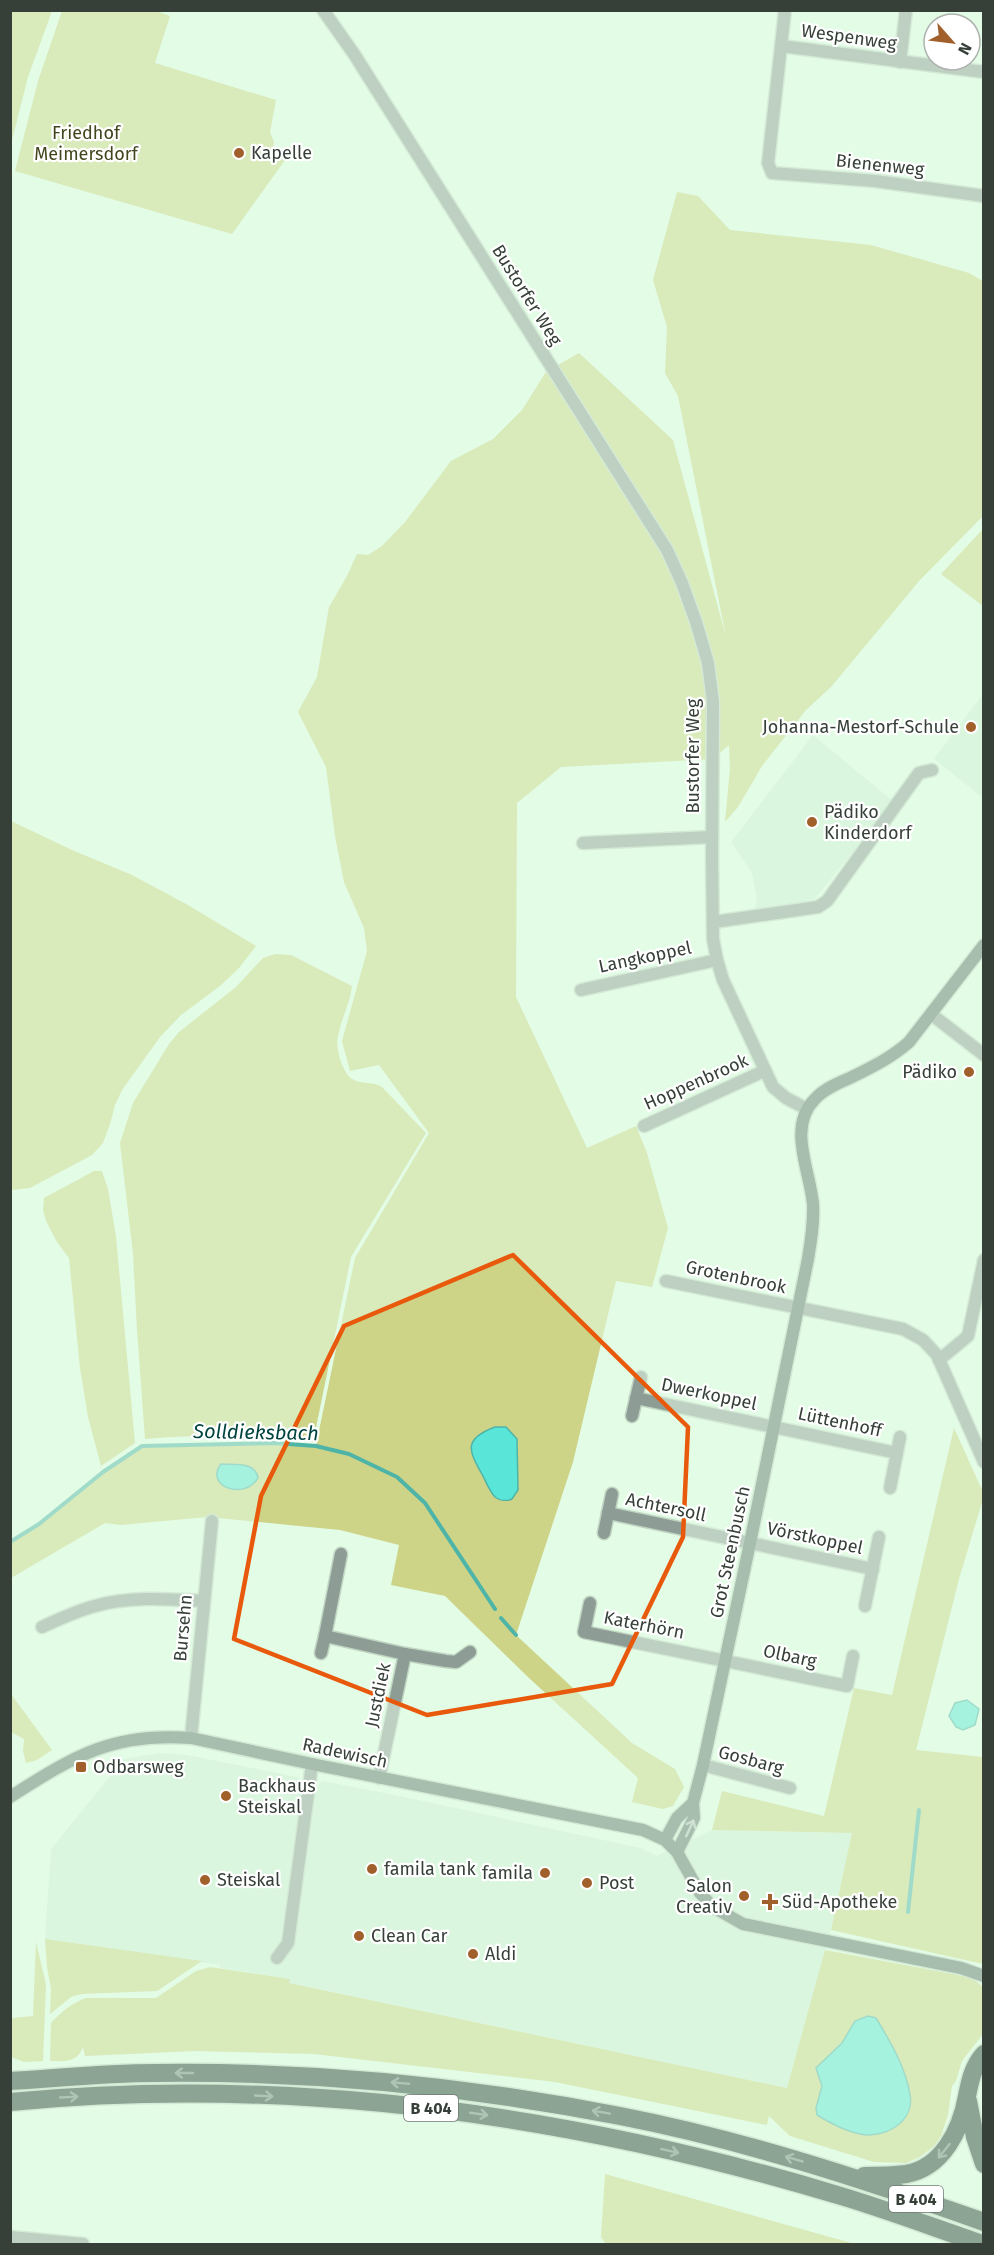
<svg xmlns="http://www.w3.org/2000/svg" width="994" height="2255" font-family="'Fira Sans',sans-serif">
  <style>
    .built { fill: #d1f0d6 }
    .green { fill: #cdd488; fill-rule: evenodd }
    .water { fill: #59e6d8; stroke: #4eb4a8; stroke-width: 1.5 }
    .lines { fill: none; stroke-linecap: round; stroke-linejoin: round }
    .stream { stroke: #4eb4a8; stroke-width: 4 }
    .street-casing { stroke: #c0d6c3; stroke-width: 15 }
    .secondary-casing { stroke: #c0d6c3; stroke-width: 15 }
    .highway-casing { stroke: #c0d6c3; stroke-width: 21 }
    .street { stroke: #8e9c96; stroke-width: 12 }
    .secondary { stroke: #5e7269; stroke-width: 12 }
    .highway { stroke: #203b31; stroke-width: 18 }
    .oneway { stroke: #b7c0bc }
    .oneway2 { stroke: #6e8079 }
    .marked { fill: none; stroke: #e8590c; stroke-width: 4.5; stroke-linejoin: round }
    .poi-dot { fill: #a1602b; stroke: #fff; stroke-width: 2 }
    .labels { text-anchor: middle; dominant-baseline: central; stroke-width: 4.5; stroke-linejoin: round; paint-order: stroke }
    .shield { fill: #fff; stroke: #727974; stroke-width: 1.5 }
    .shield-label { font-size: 16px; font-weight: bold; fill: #364038 }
    .street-label { font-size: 18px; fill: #364038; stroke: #fff }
    .park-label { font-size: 18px; fill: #43461d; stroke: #fff }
    .poi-label { font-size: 18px; fill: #364038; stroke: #fff; text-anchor: start }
    .water-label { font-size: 20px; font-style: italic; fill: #00443f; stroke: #fff }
  </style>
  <rect width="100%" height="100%" fill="#e3fce6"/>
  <!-- built -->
  <g class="built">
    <polygon points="983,694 983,798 934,759"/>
    <polygon points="813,735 893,801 816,898 793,905 754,910 757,900 752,873 731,842"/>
    <polygon points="159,1753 187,1755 297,1777 316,1789 322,1781 390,1794 641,1848 657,1856 712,1830 853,1833 828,1942 787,2088 289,1983 289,1979 220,1968 220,1965 45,1939 51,1849 124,1759"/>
  </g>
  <!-- green -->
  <g class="green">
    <polygon points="11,10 52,11 28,77 11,144"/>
    <polygon points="154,10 170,16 155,63 276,100 270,132 274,142 273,150 288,156 232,234 15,171 38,81 62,11"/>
    <polygon points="677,192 698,196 730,230 871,245 969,273 983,281 983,516 920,580 831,687 806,710 762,766 738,807 725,822 730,768 729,745 713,759 561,767 517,803 516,997 587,1148 636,1126 647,1153 668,1228 652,1287 616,1281 573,1462 516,1635 632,1743 675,1769 684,1787 673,1806 663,1809 632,1802 638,1778 529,1678 445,1596 391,1585 399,1545 340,1530 207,1517 121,1525 105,1523 11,1578 10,1542 39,1524 103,1472 142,1446 274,1443 316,1445 355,1258 429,1133 379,1065 350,1071 342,1041 367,951 364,928 344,882 335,836 326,767 298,712 317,677 329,607 347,576 357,554 368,555 382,546 405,522 451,461 493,439 522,410 546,372 579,353 673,440 726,637 678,396 665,373 667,327 653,280"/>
    <polygon points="983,529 983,606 941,574"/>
    <polygon points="11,821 72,850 132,875 188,905 256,946 239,968 220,986 181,1015 160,1037 122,1090 115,1105 110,1124 103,1143 92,1155 30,1188 11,1190"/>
    <path d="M275 954 291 955 352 986C350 1004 341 1019 338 1036 335 1047 342 1072 352 1079 362 1085 373 1081 382 1087L426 1133 351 1257 313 1442C257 1434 202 1434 145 1439L137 1330 133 1254 120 1143 133 1103 169 1044 179 1032 236 987 263 958Z"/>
    <polygon points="94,1171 102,1171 108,1189 116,1237 135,1443 101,1466 88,1417 80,1368 69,1258 57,1242 46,1221 43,1210 44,1198"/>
    <polygon points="954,1428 983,1492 983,1499 959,1579 916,1750 983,1757 983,1964 831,1930 852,1833 712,1830 722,1791 824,1816 854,1688 892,1695"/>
    <polygon points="11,1694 52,1750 37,1760 26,1763 23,1751 24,1739 11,1732"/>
    <polygon points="45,1939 202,1961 157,1991 81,1994 71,1997 50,2014 51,1988 47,1967"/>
    <polygon points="36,1942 46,1984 43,2061 24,2062 11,2057 11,2018 33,2016"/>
    <path d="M825 1950 958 1975 972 1978 983 1987V2034L962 2061 956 2081 952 2086 948 2115 941 2136 934 2146 920 2157 906 2163 874 2162 790 2136 769 2116 767 2125 555 2082 314 2054 195 2051 85 2056 83 2047C77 2063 65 2061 50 2061L51 2023C61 2012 72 2003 86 1998H156L196 1971 210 1967 290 1979 289 1983 787 2088ZM867 2016 875 2018 885 2032 816 2108 822 2086 816 2068 842 2043 855 2021Z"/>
    <polygon points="605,2174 855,2244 606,2244 601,2237"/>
  </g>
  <!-- water -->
  <g class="water">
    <path d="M495 1427H506L517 1439 518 1490 512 1499C507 1501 500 1501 495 1497 490 1492 486 1482 483 1476 468 1450 463 1439 495 1427Z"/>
    <path d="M221 1464C234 1465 255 1461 258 1478 244 1501 204 1486 221 1464Z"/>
    <polygon points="967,1700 979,1709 975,1725 963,1730 956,1727 949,1716 955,1703"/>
    <path d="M868 2016 876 2018C890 2041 906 2068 910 2095 915 2122 884 2139 860 2134 845 2131 830 2123 817 2115L816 2108 822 2086 816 2068 842 2043 855 2021Z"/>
  </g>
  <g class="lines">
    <!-- stream -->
    <g class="stream">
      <polyline points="10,1542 39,1524 103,1472 142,1446 274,1443 316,1446 349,1454 397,1477 425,1503 495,1609"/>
      <polyline points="501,1618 516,1635"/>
      <polyline points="908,1912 919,1810"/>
    </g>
    <defs>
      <g id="street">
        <polyline points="323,10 354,54 667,550 682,583 696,622 708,663 713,702 712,859 713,939 717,960 723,980 773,1087 786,1098 807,1109"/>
        <polyline points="785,10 768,163 772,173 875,181 984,196"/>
        <polyline points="781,46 984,72"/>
        <polyline points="900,62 906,10"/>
        <polyline points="583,843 712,837"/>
        <polyline points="714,922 818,907 827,901 919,773 932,770"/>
        <polyline points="581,990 717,960"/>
        <polyline points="931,1014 984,1055"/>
        <polyline points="644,1126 764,1071"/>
        <polyline points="666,1281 903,1329 923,1340 937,1355 984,1462"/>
        <polyline points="939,1360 968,1336 984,1260"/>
        <polyline points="636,1398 897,1453"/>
        <polyline points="632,1416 641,1377"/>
        <polyline points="890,1488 900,1437"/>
        <polyline points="608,1513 873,1569"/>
        <polyline points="604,1533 612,1494"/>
        <polyline points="341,1554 325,1636 405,1654 446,1661 456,1662 470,1652"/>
        <polyline points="590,1603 584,1632 847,1686 853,1656"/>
        <polyline points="865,1606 879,1537"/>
        <path d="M42 1627C59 1619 77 1611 95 1606 130 1596 168 1599 204 1601"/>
        <polyline points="321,1653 325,1636"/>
        <polyline points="191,1738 212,1521"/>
        <polyline points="703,1765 790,1788"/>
        <polyline points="379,1778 405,1654"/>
        <polyline points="277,1958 288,1943 312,1764"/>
        <polyline points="10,2237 83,2244"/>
      </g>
      <g id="secondary">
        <path d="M10 1797C74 1756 113 1732 191 1738L312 1764 643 1830 665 1840 677 1852 700 1893 713 1907 743 1924 961 1968 984 1976"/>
        <polyline points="665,1840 677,1818 693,1803"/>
        <path d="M677 1852 694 1818 693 1803 703 1765 750 1543 808 1259C811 1241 814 1223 813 1204 810 1170 787 1127 815 1099 824 1089 838 1083 850 1078 872 1067 891 1058 909 1042L984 945"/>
      </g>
      <g id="highway">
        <path d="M10 2081C58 2078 107 2073 155 2073 311 2071 467 2086 620 2116 744 2140 865 2180 984 2222"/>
        <polyline points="968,2101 975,2137 984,2164"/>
        <path d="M10 2102C290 2075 573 2115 841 2196 888 2210 935 2228 982 2244"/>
        <path d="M864 2176C878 2176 892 2176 906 2174 942 2168 961 2130 967 2096 970 2081 973 2066 984 2054"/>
      </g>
    </defs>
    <!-- street casing -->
    <use href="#street" class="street-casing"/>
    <!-- secondary casing -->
    <use href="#secondary" class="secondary-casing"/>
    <!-- highway casing -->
    <use href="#highway" class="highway-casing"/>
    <!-- street -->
    <use href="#street" class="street"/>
    <!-- secondary -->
    <use href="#secondary" class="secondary"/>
    <!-- highway -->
    <use href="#highway" class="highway"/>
  </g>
  <!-- one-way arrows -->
  <defs><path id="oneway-shaft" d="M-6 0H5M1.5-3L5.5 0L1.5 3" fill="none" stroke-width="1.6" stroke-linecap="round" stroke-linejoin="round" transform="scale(1.5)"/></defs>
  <use class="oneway" href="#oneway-shaft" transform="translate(690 1828) rotate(-65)"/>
  <g class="oneway2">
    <use href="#oneway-shaft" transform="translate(184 2073) rotate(-180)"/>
    <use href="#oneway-shaft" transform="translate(400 2083) rotate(-175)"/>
    <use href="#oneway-shaft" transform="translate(264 2096) rotate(3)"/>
    <use href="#oneway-shaft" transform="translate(69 2097) rotate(-3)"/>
    <use href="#oneway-shaft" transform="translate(601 2112) rotate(-170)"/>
    <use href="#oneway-shaft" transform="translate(479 2114) rotate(8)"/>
    <use href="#oneway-shaft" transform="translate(670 2151) rotate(13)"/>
    <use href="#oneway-shaft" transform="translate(944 2151) rotate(129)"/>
    <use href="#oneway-shaft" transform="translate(794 2159) rotate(-164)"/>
  </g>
  <!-- marked area -->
  <path d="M0 0H994V2255H0ZM513 1255 688 1427 683 1537 612 1684 427 1715 234 1639 261 1496 344 1326Z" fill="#e3fce6" fill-opacity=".55" fill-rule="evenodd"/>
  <path class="marked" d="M513 1255 688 1427 683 1537 612 1684 427 1715 234 1639 261 1496 344 1326Z"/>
  <!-- markers -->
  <g class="poi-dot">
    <circle cx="239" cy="153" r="6"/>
    <circle cx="971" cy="727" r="6"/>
    <circle cx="812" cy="822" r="6"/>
    <circle cx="969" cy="1072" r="6"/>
    <rect x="75" y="1761" width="12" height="12" rx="3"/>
    <circle cx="226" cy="1796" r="6"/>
    <circle cx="372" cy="1869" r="6"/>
    <circle cx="545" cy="1873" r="6"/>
    <circle cx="205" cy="1880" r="6"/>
    <circle cx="587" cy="1883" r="6"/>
    <circle cx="744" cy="1896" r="6"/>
    <path d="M767 1893h6v6h6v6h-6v6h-6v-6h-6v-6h6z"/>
    <circle cx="359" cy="1936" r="6"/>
    <circle cx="473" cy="1954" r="6"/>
  </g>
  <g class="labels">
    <!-- shield labels -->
    <g class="shield">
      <rect x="404" y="2095" width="54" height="26" rx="4.5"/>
      <rect x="889" y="2186" width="54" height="26" rx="4.5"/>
    </g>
    <g class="shield-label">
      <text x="431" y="2108">B 404</text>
      <text x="916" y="2199">B 404</text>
    </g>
    <!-- street labels -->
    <g class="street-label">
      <text transform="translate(849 37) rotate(8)">Wespenweg</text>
      <text transform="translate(880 165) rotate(6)">Bienenweg</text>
      <text transform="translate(527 295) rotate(58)">Bustorfer Weg</text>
      <text transform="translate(693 756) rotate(-90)">Bustorfer Weg</text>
      <text transform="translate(645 957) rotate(-12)">Langkoppel</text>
      <text transform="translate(696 1082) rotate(-24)">Hoppenbrook</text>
      <text transform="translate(736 1277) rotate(12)">Grotenbrook</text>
      <text transform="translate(709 1394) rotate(12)">Dwerkoppel</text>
      <text transform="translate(840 1422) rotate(12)">Lüttenhoff</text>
      <text transform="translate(666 1507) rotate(12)">Achtersoll</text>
      <text transform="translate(815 1538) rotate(12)">Vörstkoppel</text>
      <text transform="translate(730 1552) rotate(-78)">Grot Steenbusch</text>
      <text transform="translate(644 1625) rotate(11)">Katerhörn</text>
      <text transform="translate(183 1628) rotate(-85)">Bursehn</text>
      <text transform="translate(790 1656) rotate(12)">Olbarg</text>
      <text transform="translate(378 1695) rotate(-78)">Justdiek</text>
      <text transform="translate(345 1753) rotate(12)">Radewisch</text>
      <text transform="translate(751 1760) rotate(15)">Gosbarg</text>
    </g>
    <!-- park labels -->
    <g class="park-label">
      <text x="86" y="133">Friedhof<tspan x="86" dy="21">Meimersdorf</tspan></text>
    </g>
    <!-- poi labels -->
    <g class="poi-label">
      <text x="251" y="153">Kapelle</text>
      <text x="959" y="727" text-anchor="end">Johanna-Mestorf-Schule</text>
      <text x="824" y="812">Pädiko<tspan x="824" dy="21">Kinderdorf</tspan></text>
      <text x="957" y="1072" text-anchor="end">Pädiko</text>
      <text x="93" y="1767">Odbarsweg</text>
      <text x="238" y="1786">Backhaus<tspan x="238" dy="21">Steiskal</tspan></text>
      <text x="384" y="1869">famila tank</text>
      <text x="533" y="1873" text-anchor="end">famila</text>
      <text x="217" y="1880">Steiskal</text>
      <text x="599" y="1883">Post</text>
      <text x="732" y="1886" text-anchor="end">Salon<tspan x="732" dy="21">Creativ</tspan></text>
      <text x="782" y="1902">Süd-Apotheke</text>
      <text x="371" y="1936">Clean Car</text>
      <text x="485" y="1954">Aldi</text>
    </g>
    <!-- water labels -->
    <g class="water-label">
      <text transform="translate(256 1432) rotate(1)">Solldieksbach</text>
    </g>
  </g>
  <!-- border -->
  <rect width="994" height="2255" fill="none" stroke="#364038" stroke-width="24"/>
  <!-- north arrow -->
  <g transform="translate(952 42) rotate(118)"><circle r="28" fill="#ffffff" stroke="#afb3af" stroke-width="1.5"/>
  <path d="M0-4.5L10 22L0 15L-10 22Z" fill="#a1602b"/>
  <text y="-9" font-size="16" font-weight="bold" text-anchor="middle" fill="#364038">N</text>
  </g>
</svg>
